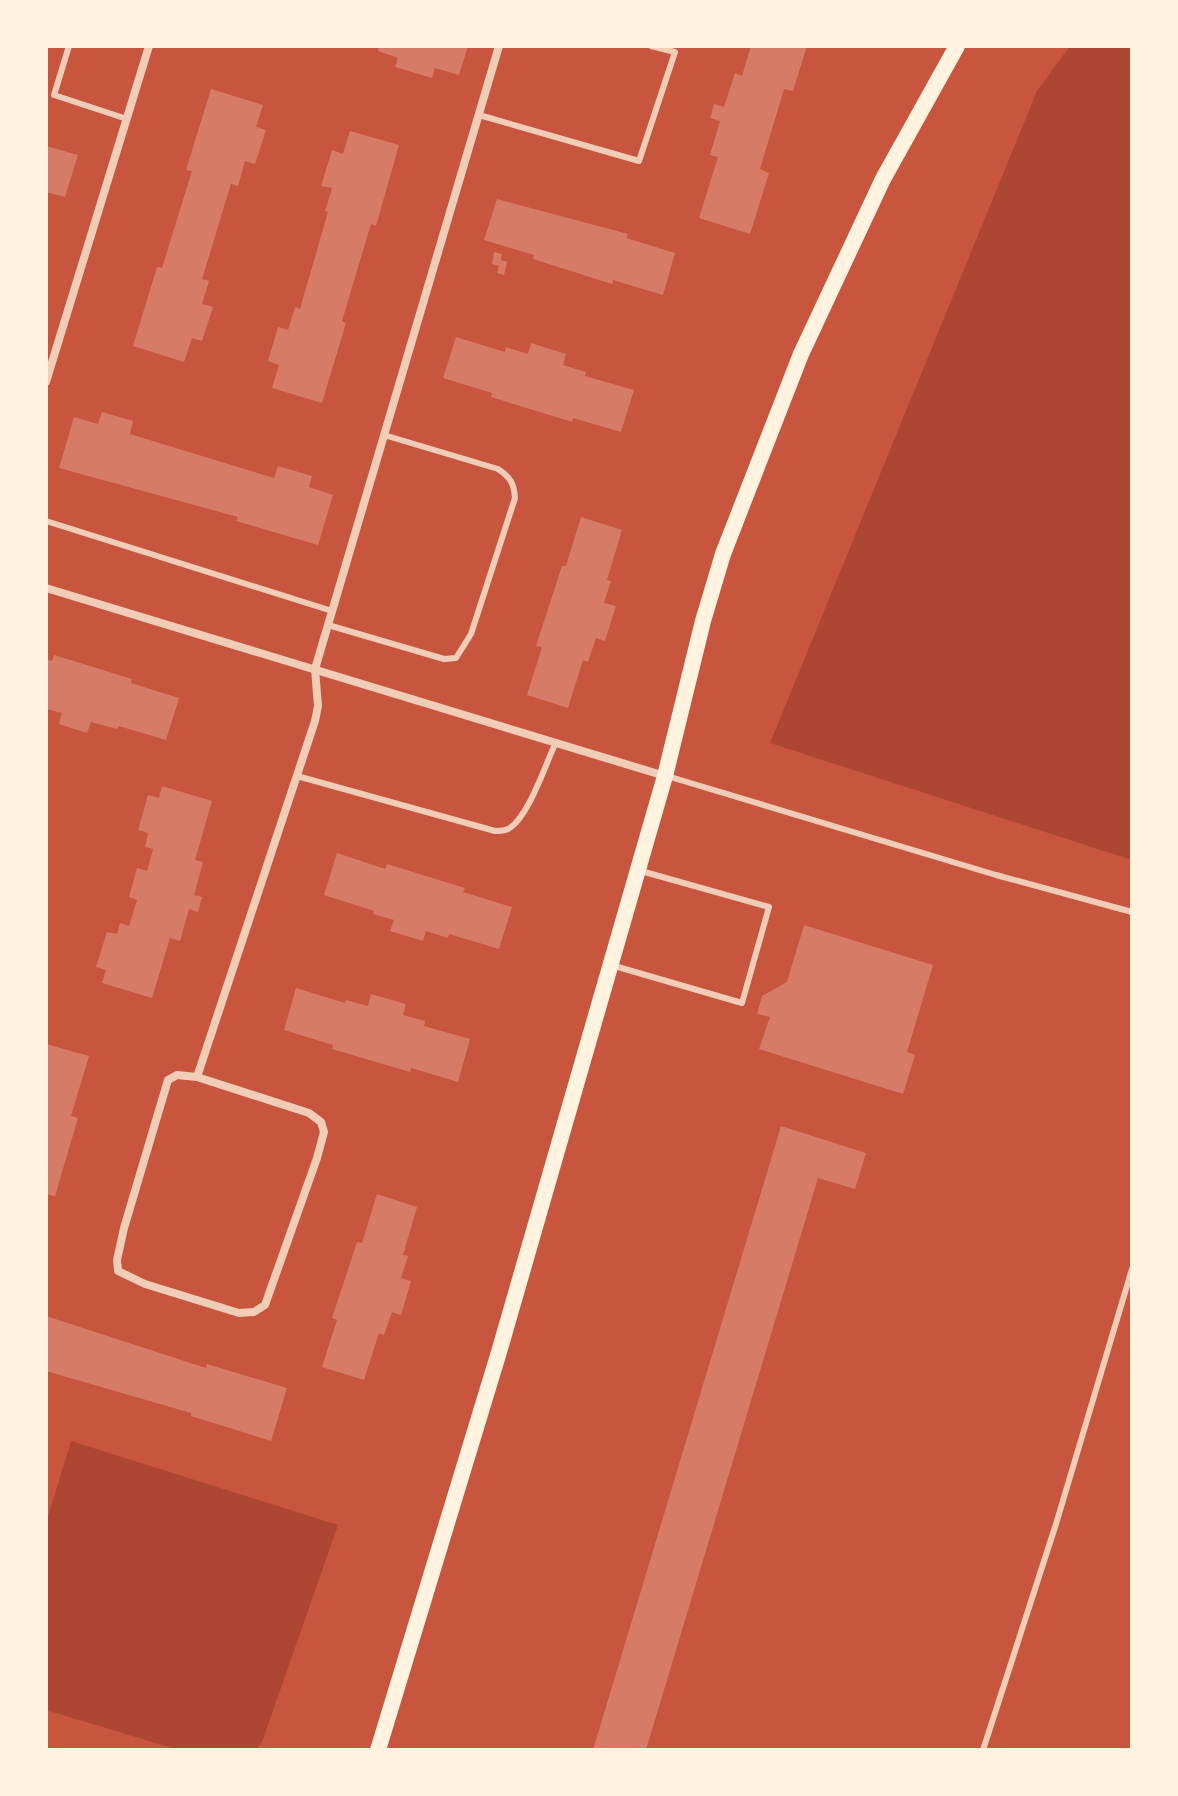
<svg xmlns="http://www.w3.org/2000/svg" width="1178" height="1796" font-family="'Roboto Serif',serif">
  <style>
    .green { fill: #ae4732 }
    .building { fill: #d67c66 }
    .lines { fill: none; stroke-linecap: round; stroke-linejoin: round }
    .service { stroke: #f1ccb7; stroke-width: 6 }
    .minor { stroke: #f1ccb7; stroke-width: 8 }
    .secondary { stroke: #fff3e0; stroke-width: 16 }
  </style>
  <rect width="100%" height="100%" fill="#c8553d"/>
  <!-- green -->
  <g class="green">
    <polygon points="1070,46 1132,46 1132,860 770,743 1037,91"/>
    <polygon points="71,1441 338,1525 262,1742 256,1750 179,1750 46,1710 46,1523"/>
  </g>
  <!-- building -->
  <g class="building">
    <polygon points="379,46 468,46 459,75 435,68 432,78 395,67 398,58 378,51"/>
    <polygon points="751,46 807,46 793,91 784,89 760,169 769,173 750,234 699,218 718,157 710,155 720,121 710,118 714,104 724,107 735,73 742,76"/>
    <polygon points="211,89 263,105 256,127 266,130 255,164 245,161 238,186 231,184 202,279 209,281 202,304 213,307 202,341 192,338 184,362 133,346 157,267 162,268 192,171 186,170"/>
    <polygon points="350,131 399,145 376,226 371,224 342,321 346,323 322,403 272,388 279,365 268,361 278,327 288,330 295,307 300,309 328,212 325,211 332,188 321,186 332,150 343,154"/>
    <polygon points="46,146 78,155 65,197 46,192"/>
    <polygon points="497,199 628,234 626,238 675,253 663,295 613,280 612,284 533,259 534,255 484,240"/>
    <polygon points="494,252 502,254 501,260 507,262 504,275 497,273 499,266 492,264"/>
    <polygon points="456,337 505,352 506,347 528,354 531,343 566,354 563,365 586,372 585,376 634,390 621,432 573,418 572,422 491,397 492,393 443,378"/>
    <polygon points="102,412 133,421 130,434 274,478 278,466 312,476 309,487 333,495 318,545 236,521 238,517 59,468 74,417 98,424"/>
    <polygon points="581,517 622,530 607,580 611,581 604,603 616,606 605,641 596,638 588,662 583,660 568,708 527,695 542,647 536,646 562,566 566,566"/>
    <polygon points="54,655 132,679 131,683 179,698 166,740 119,726 117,729 91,722 87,733 59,724 62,713 46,709 46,659 52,661"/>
    <polygon points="162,786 212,801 195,860 203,862 194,895 202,897 198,912 189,909 180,941 170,938 152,998 102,983 106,970 96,967 107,932 117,934 120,923 129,926 137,900 129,897 137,868 147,871 153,849 145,847 148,833 138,830 148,795 159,798"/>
    <polygon points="337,853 385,869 387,864 465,888 463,892 512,907 499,949 449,934 448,938 426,931 423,941 390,931 394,920 373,914 374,911 324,895"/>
    <polygon points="804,925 933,965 907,1052 915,1055 903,1094 759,1049 770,1017 757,1014 762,996 787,982"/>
    <polygon points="296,988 345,1003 346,1000 368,1006 371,994 406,1004 403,1015 425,1021 424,1026 470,1039 458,1082 411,1068 410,1072 332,1049 333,1045 284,1030"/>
    <polygon points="46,1044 89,1056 71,1116 78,1118 55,1196 46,1194"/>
    <polygon points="781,1126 866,1153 855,1189 818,1178 646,1750 593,1750"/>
    <polygon points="377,1194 417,1207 403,1255 408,1256 401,1278 411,1281 401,1315 392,1312 384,1335 379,1333 364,1380 322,1367 337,1320 332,1318 357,1242 362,1243"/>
    <polygon points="46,1316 206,1368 207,1364 287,1388 271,1441 191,1416 191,1413 46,1371"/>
  </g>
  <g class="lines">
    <!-- service -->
    <g class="service">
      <polyline points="69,46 54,95 127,119"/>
      <polyline points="479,115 639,161 675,52 651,46"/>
      <polyline points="46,521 332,611"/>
      <path d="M328 625 444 659 456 658 471 634 515 498C514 483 510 477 498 469L384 435"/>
      <path d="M297 776 495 831C499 831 504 831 508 829 528 819 546 763 556 742"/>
      <polyline points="667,776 996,875 1132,912"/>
      <polyline points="611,965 742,1003 769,907 641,871"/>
      <polyline points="983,1750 1056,1524 1132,1269"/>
    </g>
    <!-- minor -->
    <g class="minor">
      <polyline points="46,382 149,46"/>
      <polyline points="46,588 665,776"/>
      <polygon points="177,1075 197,1077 309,1113 321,1122 324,1132 317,1158 265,1305 254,1312 239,1313 145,1284 118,1271 117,1260 124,1228 168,1080"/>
      <polyline points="197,1077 315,721 318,706 315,669 499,46"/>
    </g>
    <!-- secondary -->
    <polyline class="secondary" points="378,1750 499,1352 665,776 703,621 723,554 801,354 883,179 957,46"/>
  </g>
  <!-- border -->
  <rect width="1178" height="1796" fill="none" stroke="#fff3e0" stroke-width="96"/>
</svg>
